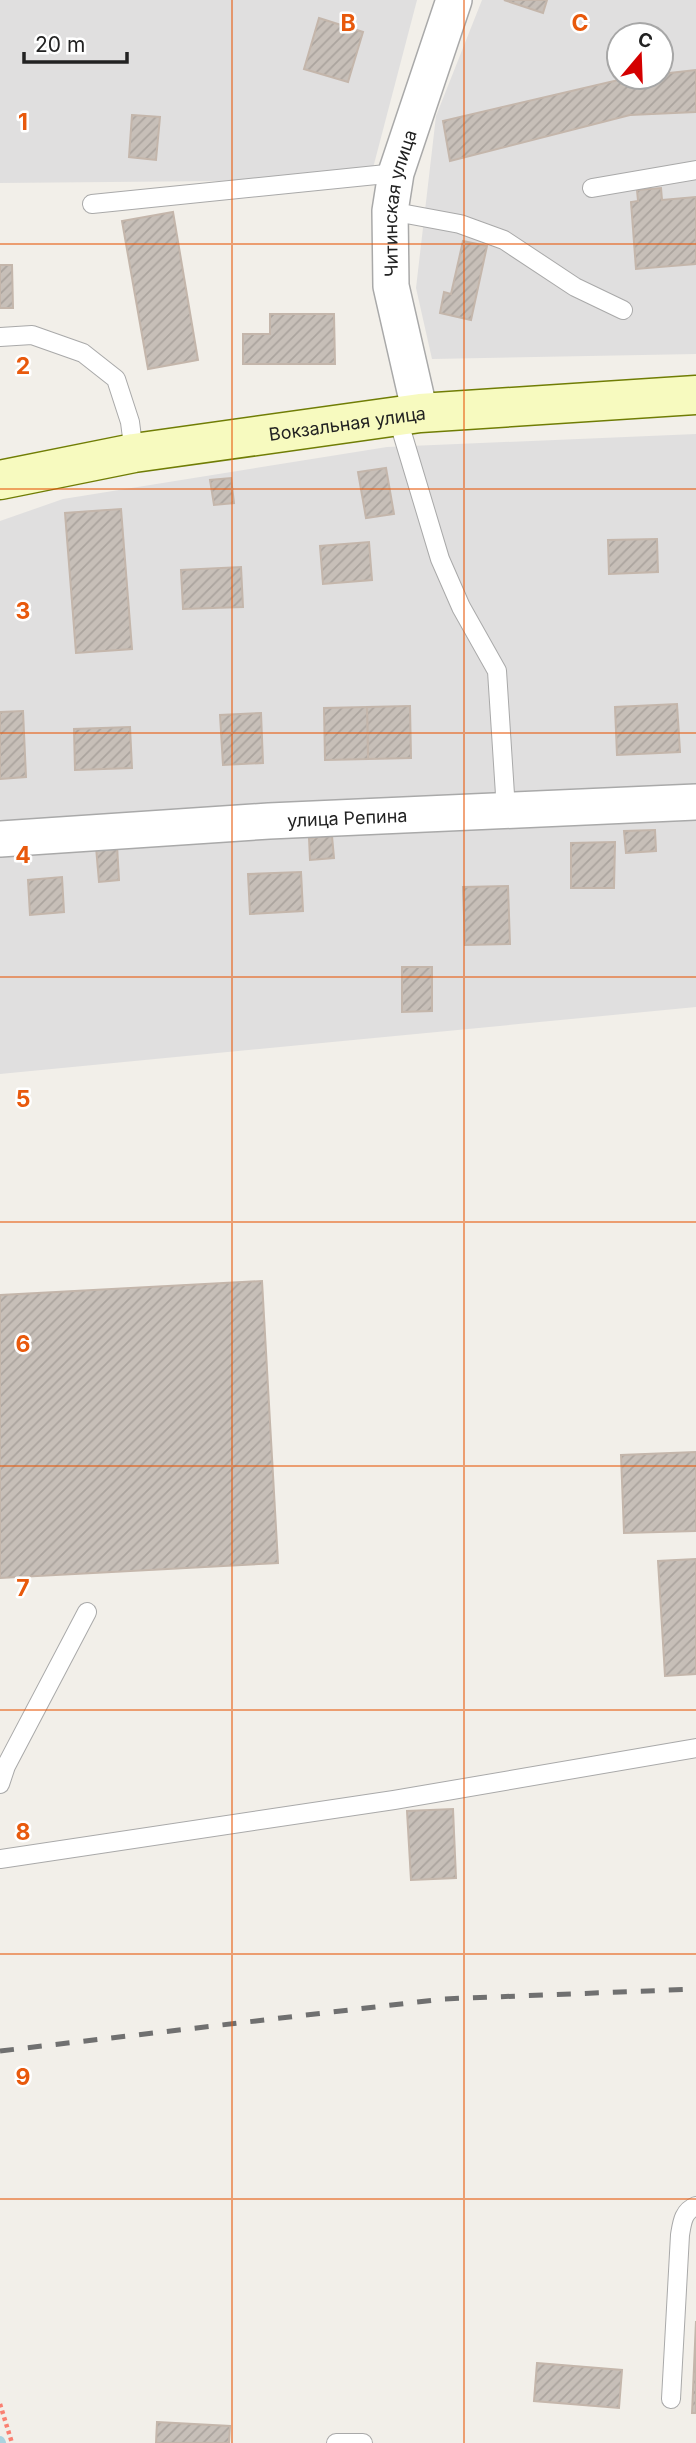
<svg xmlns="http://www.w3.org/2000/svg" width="696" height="2443" font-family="Inter,sans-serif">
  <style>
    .residential { fill: #e0dfdf; fill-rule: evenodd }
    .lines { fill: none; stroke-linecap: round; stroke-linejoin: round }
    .stream { stroke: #aad3df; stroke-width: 10 }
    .building { fill: url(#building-hatch); stroke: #c4b6ab; stroke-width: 2 }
    .lane-casing { stroke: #a9a9a9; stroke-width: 20 }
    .street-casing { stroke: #a9a9a9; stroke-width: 38 }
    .secondary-casing { stroke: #707d05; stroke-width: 41 }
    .path { stroke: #fa8072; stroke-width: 4.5; stroke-dasharray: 3.5 3.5; stroke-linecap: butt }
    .lane { stroke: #fff; stroke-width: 18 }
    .street { stroke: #fff; stroke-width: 35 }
    .secondary { stroke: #f7fabf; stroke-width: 38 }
    .rail { stroke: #707070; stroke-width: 5; stroke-dasharray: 14 14; stroke-linecap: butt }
    .grid { fill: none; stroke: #e8590c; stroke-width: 2; stroke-opacity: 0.55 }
    .labels { text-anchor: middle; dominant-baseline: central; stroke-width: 5; stroke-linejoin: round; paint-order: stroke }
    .street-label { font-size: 18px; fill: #222; stroke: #fff }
    .grid-label { font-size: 23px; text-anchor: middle; font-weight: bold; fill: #e8590c; stroke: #fff; stroke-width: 5; stroke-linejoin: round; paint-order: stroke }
  </style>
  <defs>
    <pattern id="building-hatch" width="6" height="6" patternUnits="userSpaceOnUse" patternTransform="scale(1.75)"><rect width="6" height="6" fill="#c7bfb8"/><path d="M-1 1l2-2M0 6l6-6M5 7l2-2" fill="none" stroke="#aba49e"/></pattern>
  </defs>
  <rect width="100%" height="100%" fill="#f2efe9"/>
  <!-- residential -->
  <g class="residential">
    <polygon points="0,0 417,0 373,168 221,181 0,183"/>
    <path d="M482 0H696V354L432 359 416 288 436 116ZM619 35H661V77H619Z"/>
    <polygon points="696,434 696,786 0,821 0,521 63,499 387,447"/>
    <polygon points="696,818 696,1007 0,1074 0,847"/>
  </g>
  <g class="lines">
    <!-- stream -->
    <polyline class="stream" points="0,2441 1,2443"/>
  </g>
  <!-- building -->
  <g class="building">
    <polygon points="504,0 547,0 543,13"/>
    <polygon points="319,18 363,32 348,82 304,69"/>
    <polygon points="696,70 696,112 630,115 450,161 443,121 627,78 661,77 661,74"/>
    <polygon points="132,115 160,117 156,160 129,157"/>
    <polygon points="661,188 662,200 696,197 696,264 636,269 631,202 638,201 637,190"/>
    <polygon points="173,212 198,360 148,369 122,221"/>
    <polygon points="463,241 487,246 471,320 440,313 444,292 451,294"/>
    <polygon points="0,265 12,265 13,308 0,308"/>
    <polygon points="270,314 334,314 335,364 243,364 243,334 270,334"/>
    <polygon points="386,468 394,514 366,518 358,472"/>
    <polygon points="231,478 234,503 214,505 210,480"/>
    <polygon points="121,509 132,649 76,653 65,513"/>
    <polygon points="657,539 658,572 609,574 608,540"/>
    <polygon points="369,542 372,580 323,584 320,546"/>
    <polygon points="241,567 243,607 183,609 181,570"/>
    <polygon points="677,704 680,752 617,755 615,707"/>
    <polygon points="410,706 411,758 368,759 367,707"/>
    <polygon points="367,707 368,759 325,760 324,708"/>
    <polygon points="23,711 26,777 0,779 0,712"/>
    <polygon points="261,713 263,763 223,765 220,715"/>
    <polygon points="130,727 132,768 75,770 74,729"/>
    <polygon points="655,830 656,851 626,853 624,831"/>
    <polygon points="332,836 334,858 310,860 309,838"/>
    <polygon points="615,842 614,888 571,888 571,843"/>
    <polygon points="117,845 119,880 99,882 96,847"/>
    <polygon points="301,872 303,911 250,914 248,874"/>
    <polygon points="62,877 64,912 30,915 28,880"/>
    <polygon points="508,886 510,944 465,945 463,887"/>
    <polygon points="402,967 432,967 432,1011 402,1012"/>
    <polygon points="262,1281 278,1563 0,1578 0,1295"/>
    <polygon points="696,1452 696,1531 624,1533 621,1455"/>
    <polygon points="696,1559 696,1674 665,1676 658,1561"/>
    <polygon points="453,1809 456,1878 411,1880 407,1811"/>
    <polygon points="696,2321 696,2413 692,2413"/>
    <polygon points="537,2363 622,2370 619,2408 534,2401"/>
    <polygon points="157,2422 230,2426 229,2443 156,2443"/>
  </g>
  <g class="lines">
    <defs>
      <g id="lane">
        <polyline points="592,188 696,170"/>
        <polyline points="92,204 396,173"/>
        <polyline points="390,211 460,224 504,240 575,287 623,310"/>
        <polyline points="0,337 32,335 83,353 116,379 130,422 134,453"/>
        <polyline points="397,416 440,559 461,607 497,671 506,810"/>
        <polyline points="0,1784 6,1766 87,1612"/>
        <polyline points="0,1859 394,1800 696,1748"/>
        <path d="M671 2399 680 2235C682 2223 683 2211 696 2206"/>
        <polyline points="336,2443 363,2443"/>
      </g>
      <g id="street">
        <path id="s1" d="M420 413 391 286 390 211 396 173 454 0"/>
        <path id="s2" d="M0 839 269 821 696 802"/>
      </g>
      <g id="secondary">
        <path id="s3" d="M0 480 134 453 420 413 696 395"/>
      </g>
    </defs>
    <!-- lane casing -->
    <use href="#lane" class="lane-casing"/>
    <!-- street casing -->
    <use href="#street" class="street-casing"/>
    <!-- secondary casing -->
    <use href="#secondary" class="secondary-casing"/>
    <!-- path -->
    <polyline class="path" points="0,2404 12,2443"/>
    <!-- lane -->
    <use href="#lane" class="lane"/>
    <!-- street -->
    <use href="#street" class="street"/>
    <!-- secondary -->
    <use href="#secondary" class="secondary"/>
    <!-- rail -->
    <polyline class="rail" points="0,2051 443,1999 696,1989"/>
  </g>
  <!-- grid -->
  <path class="grid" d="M232 0V2443M464 0V2443M0 244H696M0 489H696M0 733H696M0 977H696M0 1222H696M0 1466H696M0 1710H696M0 1954H696M0 2199H696"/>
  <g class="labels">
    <!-- street labels -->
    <g class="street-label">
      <text stroke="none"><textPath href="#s1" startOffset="214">Читинская улица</textPath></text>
      <text stroke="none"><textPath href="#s3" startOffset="352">Вокзальная улица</textPath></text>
      <text stroke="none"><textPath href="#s2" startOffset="348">улица Репина</textPath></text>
    </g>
  </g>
  <g class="grid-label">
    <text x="348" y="31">B</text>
    <text x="580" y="31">C</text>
    <text x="23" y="130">1</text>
    <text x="23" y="374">2</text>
    <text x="23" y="619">3</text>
    <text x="23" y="863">4</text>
    <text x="23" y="1107">5</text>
    <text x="23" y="1352">6</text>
    <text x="23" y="1596">7</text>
    <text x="23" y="1840">8</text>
    <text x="23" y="2085">9</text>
  </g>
  <!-- north arrow -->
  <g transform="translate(640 56) rotate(19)"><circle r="33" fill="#ffffff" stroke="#a7a7a7" stroke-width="2"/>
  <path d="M0-5L12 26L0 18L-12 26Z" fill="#d40000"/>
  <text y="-10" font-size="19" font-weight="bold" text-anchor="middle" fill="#222222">С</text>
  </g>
  <!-- scale -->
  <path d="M24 52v10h103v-10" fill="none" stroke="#222222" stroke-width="3.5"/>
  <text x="35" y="52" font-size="21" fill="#222222" stroke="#ffffff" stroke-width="5" paint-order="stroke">20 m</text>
</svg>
